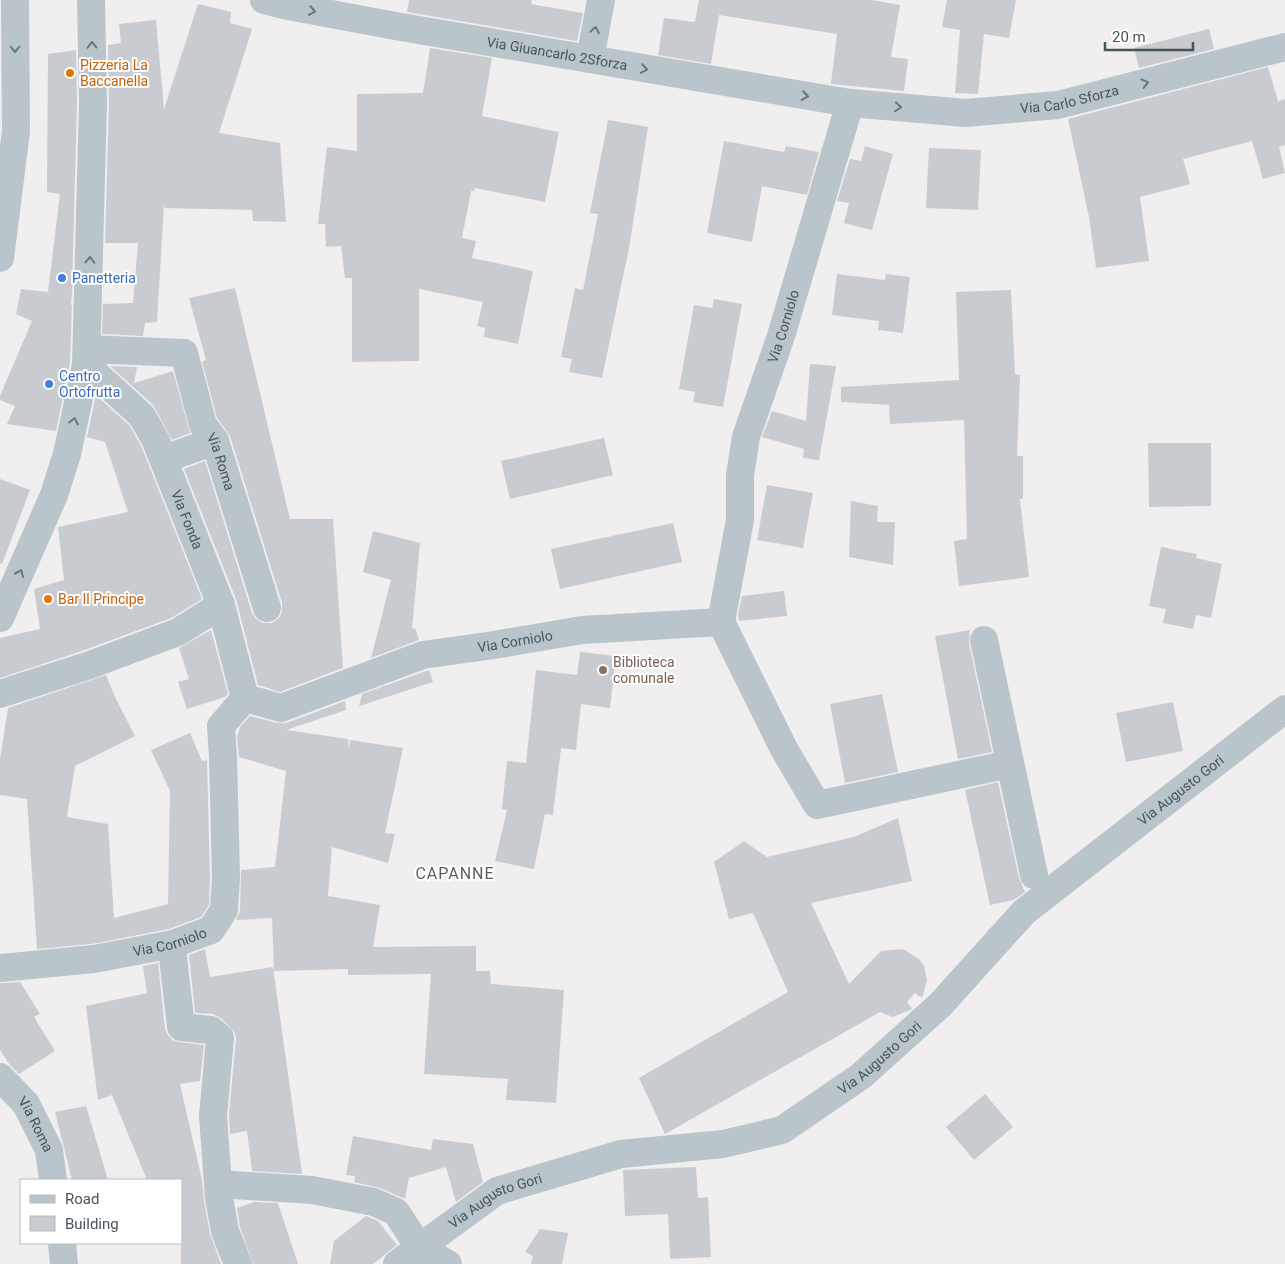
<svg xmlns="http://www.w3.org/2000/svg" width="1285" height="1264" font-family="Roboto,sans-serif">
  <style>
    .building { fill: #c8ccd0 }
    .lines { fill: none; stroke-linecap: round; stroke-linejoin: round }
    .minor { stroke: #b9c5cb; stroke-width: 28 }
    .oneway { stroke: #68777d }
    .food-dot { fill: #e8710a; stroke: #fff; stroke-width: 2 }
    .shop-dot { fill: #3f7fe0; stroke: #fff; stroke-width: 2 }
    .education-dot { fill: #8d6e63; stroke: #fff; stroke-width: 2 }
    .labels { text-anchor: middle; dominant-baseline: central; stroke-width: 4; stroke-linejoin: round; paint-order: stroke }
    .street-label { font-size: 14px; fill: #46555b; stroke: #fff }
    .food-label { font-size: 14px; fill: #c56008; stroke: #fff; text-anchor: start }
    .shop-label { font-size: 14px; fill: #366cbe; stroke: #fff; text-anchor: start }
    .education-label { font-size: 14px; fill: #785e54; stroke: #fff; text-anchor: start }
    .quarter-label { font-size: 16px; letter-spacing: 1px; fill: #5a6063; stroke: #fff }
  </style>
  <rect width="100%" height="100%" fill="#f0eeee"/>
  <!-- building -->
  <g class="building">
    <polygon points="409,0 532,0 531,4 583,13 577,41 407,12"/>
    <polygon points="699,0 871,0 900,5 891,57 908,59 904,91 831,84 837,34 719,15 711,64 658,55 664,18 695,22"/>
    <polygon points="947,0 1016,0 1009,38 984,34 978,94 955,93 960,30 942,27"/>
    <polygon points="198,4 231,12 230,23 252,29 219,133 280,143 286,222 253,221 252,210 165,208 164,204 157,322 145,323 143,336 102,334 103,304 133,303 138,243 105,243 109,103 108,45 121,43 119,24 156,20 164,109"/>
    <polygon points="1209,29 1214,49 1139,68 1134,48"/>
    <polygon points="430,48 492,58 482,116 559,132 545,202 475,188 474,191 471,191 462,238 476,241 472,258 533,271 518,344 484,337 485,328 477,326 483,302 419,289 419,361 352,362 352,278 345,278 341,246 326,247 325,224 318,224 327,147 357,151 357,94 423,93"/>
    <polygon points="76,50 77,103 72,292 71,305 72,305 70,363 56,431 7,424 15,406 0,400 0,396 32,321 16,314 21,289 48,292 60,194 47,192 48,54"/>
    <polygon points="1268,67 1278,101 1285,99 1285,145 1279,147 1285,173 1263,179 1252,141 1183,159 1190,184 1140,197 1149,261 1096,268 1089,217 1068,119"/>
    <polygon points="608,120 648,127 629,248 602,378 569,372 572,359 561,357 575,288 583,290 598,214 590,213"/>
    <polygon points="724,141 784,152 786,146 819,152 807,195 762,186 752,242 707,233"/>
    <polygon points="865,146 893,154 872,230 844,223 849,203 837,201 850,159 861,161"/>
    <polygon points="929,148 981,150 978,210 926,208"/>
    <polygon points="837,274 885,280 886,274 910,277 903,333 878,330 879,321 832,315"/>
    <polygon points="235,288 290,519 333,519 343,668 280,692 258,685 236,599 184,469 205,461 252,613 256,619 263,623 272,623 279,618 282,612 282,603 230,436 217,418 202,362 206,360 189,298"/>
    <polygon points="1011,290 1015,374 1020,375 1017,456 1023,456 1023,499 1020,499 1029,577 959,586 954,541 967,539 964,420 890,424 889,405 841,402 841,387 959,380 956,292"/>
    <polygon points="714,299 742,304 723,407 693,402 695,392 679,389 694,305 712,308"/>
    <polygon points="810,364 836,366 819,460 803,458 804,449 762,437 772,411 806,421"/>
    <polygon points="110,366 137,367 134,383 173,371 190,433 172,440 153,405"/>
    <polygon points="96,395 130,426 142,448 202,599 171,618 82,651 0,678 0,638 40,629 34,589 64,580 58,527 128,512 105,442 87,437"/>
    <polygon points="604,438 613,475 510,499 501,461"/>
    <polygon points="1148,443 1211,443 1211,506 1149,507"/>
    <polygon points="0,479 30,490 2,564 0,563"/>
    <polygon points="767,485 813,493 803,548 757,540"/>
    <polygon points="851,501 878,506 877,522 895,522 893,565 849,557"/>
    <polygon points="673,523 682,562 560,589 551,549"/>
    <polygon points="373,531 420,543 412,629 415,628 419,640 371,658 391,580 363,572"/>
    <polygon points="1161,547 1197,554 1196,558 1222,564 1211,618 1196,615 1193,629 1163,623 1166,609 1149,606"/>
    <polygon points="784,591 787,616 739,621 738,615 742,596"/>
    <polygon points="211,630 228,694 225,697 187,709 178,682 189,679 179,648"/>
    <polygon points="970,630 969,643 992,752 958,759 935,636"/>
    <polygon points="580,652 616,656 610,708 581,704 576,750 561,748 553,815 545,814 534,869 495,861 507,810 502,809 507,761 526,763 536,670 577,675"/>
    <polygon points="429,670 433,682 359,706 362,694"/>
    <polygon points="106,675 115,697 135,736 75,766 67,817 108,824 114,918 168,904 170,791 151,750 190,733 202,761 207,760 210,878 209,905 201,917 169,929 92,944 37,949 27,799 0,795 0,759 8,708"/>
    <polygon points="882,694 898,772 845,783 830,704"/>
    <polygon points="345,701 346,710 286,730 348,739 349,748 350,740 403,748 385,833 395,834 388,863 332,847 328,896 380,905 373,947 476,946 476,971 490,971 491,984 564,990 556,1103 506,1100 508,1079 424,1074 431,974 348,975 348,969 274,971 272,918 236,920 240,911 241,870 275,867 286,771 239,757 237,737 240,727 250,716 277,723 286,723"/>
    <polygon points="1173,702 1183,751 1126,762 1116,713"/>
    <polygon points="998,782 1019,878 1025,892 1014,900 990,905 965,790"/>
    <polygon points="898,818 912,881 811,903 849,984 881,951 903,949 919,959 924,966 927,980 922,998 915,993 907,1002 912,1009 893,1017 880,1012 665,1134 639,1078 788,992 753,913 729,919 714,862 744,841 767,857 854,837"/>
    <polygon points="205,949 210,977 273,967 302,1174 252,1171 247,1131 230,1134 229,1114 236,1039 235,1033 221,1018 213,1014 195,1013 189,955"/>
    <polygon points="158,963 165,1029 168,1035 172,1040 179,1042 204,1045 200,1081 180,1084 202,1180 204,1201 210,1234 221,1264 181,1264 181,1180 147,1180 112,1095 98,1100 86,1006 147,993 143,966"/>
    <polygon points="20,982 40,1014 34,1017 55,1051 19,1074 10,1065 0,1050 0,983"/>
    <polygon points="985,1094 1013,1127 974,1160 946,1127"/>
    <polygon points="86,1106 108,1180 72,1180 55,1112"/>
    <polygon points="353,1136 431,1150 433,1139 473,1144 483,1182 456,1202 446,1167 409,1178 405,1199 380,1188 354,1182 355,1176 346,1175"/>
    <polygon points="696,1167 698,1198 708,1197 711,1257 670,1259 668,1214 625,1216 623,1170"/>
    <polygon points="254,1202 278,1203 298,1264 253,1264 240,1227 237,1208"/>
    <polygon points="366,1216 378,1221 397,1245 373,1264 330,1264 334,1241"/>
    <polygon points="540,1229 568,1233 562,1264 531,1264 533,1256 525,1252"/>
  </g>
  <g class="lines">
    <!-- minor -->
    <g class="minor">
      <path id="s1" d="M264 0 283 5 401 27 850 103 966 113 1058 105 1285 47"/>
      <polyline points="590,59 601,0"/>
      <polyline points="0,258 16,131 15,0"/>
      <path id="s2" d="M88 349 184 353 203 425 215 441 267 608"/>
      <path id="s3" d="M86 365 142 416 156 441 221 605 245 698"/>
      <polyline points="164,459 215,441"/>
      <polyline points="0,618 54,495 67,454 86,365 93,103 91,0"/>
      <path id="s4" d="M721 622 740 520V475L746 437 781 336 850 103"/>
      <polyline points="721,622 784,749 817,805 1010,764"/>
      <polyline points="984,640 1034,875"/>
      <polyline points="0,694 87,666 178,632 221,605"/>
      <path id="s5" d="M245 698 281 708 423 655 494 645 582 630 721 622"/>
      <polyline points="173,944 173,957 181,1027 211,1030 220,1038 213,1116 219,1198 225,1231 238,1264"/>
      <path id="s6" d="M0 968 94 959 173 944 211 930 224 910 226 878 223 757 221 726 245 698"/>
      <path id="s7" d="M0 1077 26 1104 49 1150 53 1180"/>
      <polyline points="218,1184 312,1190 374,1202 396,1212 419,1247 448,1264"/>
      <polyline points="62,1243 64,1264"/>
      <path id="s8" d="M397 1264 497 1191 621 1154 723 1144 782 1130 861 1076 940 1005 1024 912 1285 709"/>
    </g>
  </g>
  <!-- one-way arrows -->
  <defs><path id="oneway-chevron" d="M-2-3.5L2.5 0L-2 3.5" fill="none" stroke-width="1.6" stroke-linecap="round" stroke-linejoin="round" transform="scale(1.25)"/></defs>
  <g class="oneway">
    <use href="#oneway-chevron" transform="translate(312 11) rotate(11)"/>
    <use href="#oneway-chevron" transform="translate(595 30) rotate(-80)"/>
    <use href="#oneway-chevron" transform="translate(92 45) rotate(-91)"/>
    <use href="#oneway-chevron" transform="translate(15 49) rotate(90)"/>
    <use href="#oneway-chevron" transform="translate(644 69) rotate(10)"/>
    <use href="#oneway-chevron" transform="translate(1145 83) rotate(-15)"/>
    <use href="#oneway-chevron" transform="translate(805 96) rotate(9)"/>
    <use href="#oneway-chevron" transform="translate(898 107) rotate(5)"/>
    <use href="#oneway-chevron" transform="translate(90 260) rotate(-89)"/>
    <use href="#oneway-chevron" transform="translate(74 421) rotate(-78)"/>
    <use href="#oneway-chevron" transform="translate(20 573) rotate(-66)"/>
  </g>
  <!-- markers -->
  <g class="food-dot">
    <circle cx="70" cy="73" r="5"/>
    <circle cx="48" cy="599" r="5"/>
  </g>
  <g class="shop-dot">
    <circle cx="62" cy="278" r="5"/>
    <circle cx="49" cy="384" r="5"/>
  </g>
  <circle class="education-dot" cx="603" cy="670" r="5"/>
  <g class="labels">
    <!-- street labels -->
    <g class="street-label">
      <text stroke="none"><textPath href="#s1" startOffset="298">Via Giuancarlo 2Sforza</textPath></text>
      <text stroke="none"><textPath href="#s1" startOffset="816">Via Carlo Sforza</textPath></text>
      <text stroke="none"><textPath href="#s4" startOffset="304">Via Corniolo</textPath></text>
      <text stroke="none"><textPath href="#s2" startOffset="212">Via Roma</textPath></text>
      <text stroke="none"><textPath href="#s3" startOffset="189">Via Fonda</textPath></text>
      <text stroke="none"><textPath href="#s5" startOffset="282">Via Corniolo</textPath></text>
      <text stroke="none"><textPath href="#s8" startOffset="942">Via Augusto Gori</textPath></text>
      <text stroke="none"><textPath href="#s6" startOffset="172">Via Corniolo</textPath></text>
      <text stroke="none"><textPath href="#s8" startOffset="538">Via Augusto Gori</textPath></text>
      <text stroke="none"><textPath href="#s7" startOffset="60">Via Roma</textPath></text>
      <text stroke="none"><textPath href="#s8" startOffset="118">Via Augusto Gori</textPath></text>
    </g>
    <!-- food labels -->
    <g class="food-label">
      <text x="80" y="65">Pizzeria La<tspan x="80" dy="16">Baccanella</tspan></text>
      <text x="58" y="599">Bar Il Principe</text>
    </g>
    <!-- shop labels -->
    <g class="shop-label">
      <text x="72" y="278">Panetteria</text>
      <text x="59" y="376">Centro<tspan x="59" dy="16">Ortofrutta</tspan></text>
    </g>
    <!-- education labels -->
    <g class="education-label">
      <text x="613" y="662">Biblioteca<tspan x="613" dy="16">comunale</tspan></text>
    </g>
    <!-- quarter labels -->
    <g class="quarter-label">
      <text x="455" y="873">CAPANNE</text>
    </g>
  </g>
  <!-- legend -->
  <rect x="20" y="1179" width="162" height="65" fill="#ffffff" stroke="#b5bbbd"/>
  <rect x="30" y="1195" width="25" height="8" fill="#b9c5cb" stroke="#b5bbbd"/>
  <text x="65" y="1204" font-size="15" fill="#46555b">Road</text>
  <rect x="30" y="1216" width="25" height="15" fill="#c8ccd0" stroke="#b5bbbd"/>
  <text x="65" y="1229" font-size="15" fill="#46555b">Building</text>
  <!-- scale -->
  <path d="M1105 42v8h88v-8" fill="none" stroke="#46555b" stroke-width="2.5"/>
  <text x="1112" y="42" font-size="15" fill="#46555b" stroke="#ffffff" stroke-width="4" paint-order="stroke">20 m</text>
</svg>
